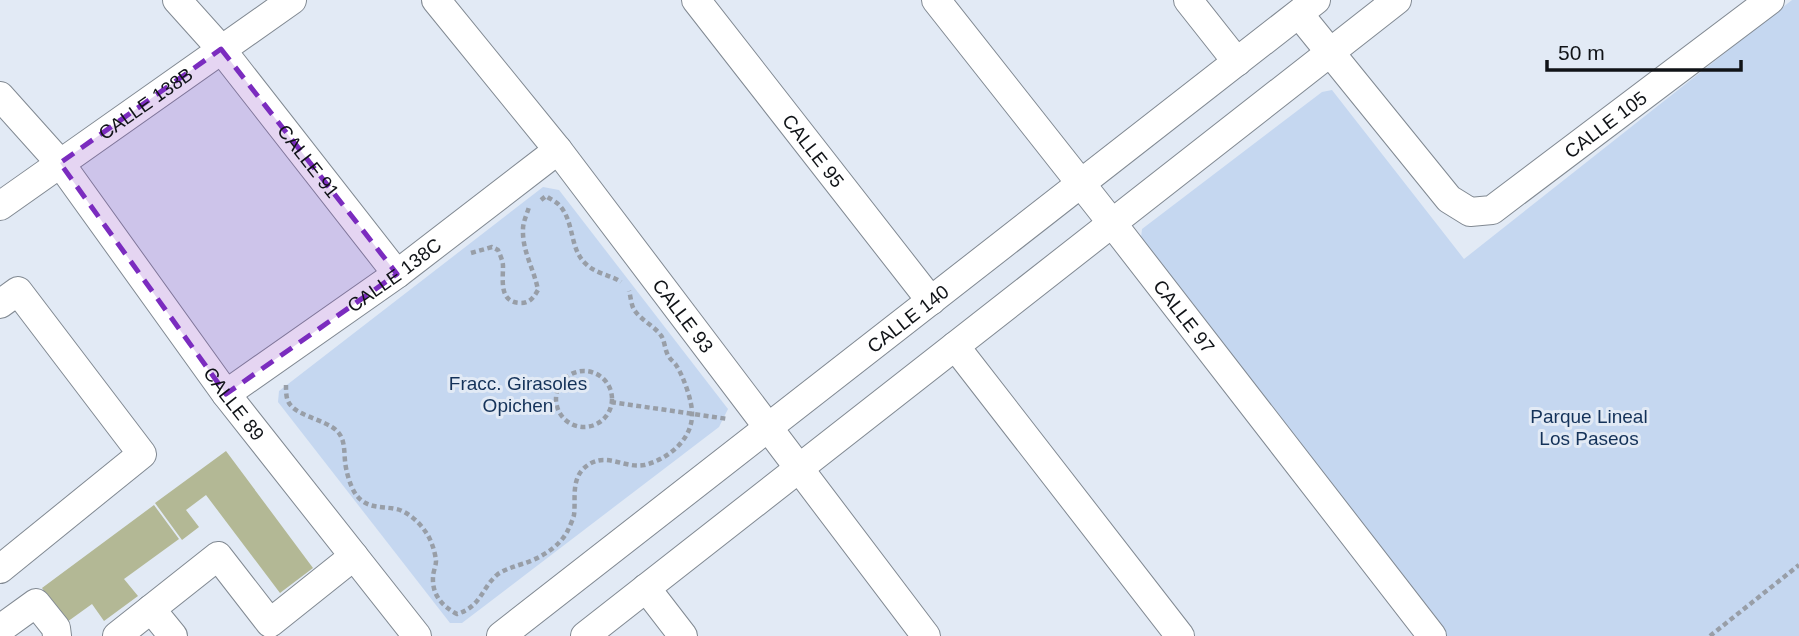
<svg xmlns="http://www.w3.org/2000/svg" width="1799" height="636" font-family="Arial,sans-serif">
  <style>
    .green { fill: #c5d7f0 }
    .building { fill: #b3b895 }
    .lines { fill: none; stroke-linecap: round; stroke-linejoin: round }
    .minor-casing { stroke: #818992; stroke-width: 30 }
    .path { stroke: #989ea7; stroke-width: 4.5; stroke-dasharray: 5 3.5; stroke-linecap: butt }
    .minor { stroke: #fff; stroke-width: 28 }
    .marked { fill: #7b2cbf; fill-opacity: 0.2; stroke: #7b2cbf; stroke-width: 5; stroke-dasharray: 14 9; stroke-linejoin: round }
    .labels { text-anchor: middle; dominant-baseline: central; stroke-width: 6; stroke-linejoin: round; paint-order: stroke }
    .street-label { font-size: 19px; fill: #101317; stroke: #e2eaf5 }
    .park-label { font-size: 19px; fill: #143259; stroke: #e2eaf5 }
  </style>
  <rect width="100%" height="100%" fill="#e2eaf5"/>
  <!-- green -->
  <g class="green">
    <polygon points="1792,0 1799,0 1799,636 1446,636 1141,238 1142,229 1322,92 1332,90 1464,259"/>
    <polygon points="543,187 559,190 728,409 719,427 462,623 450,623 278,402 279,391"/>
  </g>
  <!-- building -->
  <g class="building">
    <polygon points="226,451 313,568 280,593 206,495 186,510 199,527 182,540 155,503"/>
    <polygon points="154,505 179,539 124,579 138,596 104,621 92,604 67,622 42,588"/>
  </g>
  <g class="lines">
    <defs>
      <g id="minor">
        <path id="s1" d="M177 0 221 49 397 274"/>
        <path id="s2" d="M436 0 558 150 926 636"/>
        <path id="s3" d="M696 0 931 301"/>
        <path id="s4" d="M936 0 1112 223 1432 636"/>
        <polyline points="1188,0 1237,62"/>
        <path id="s5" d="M1299 14 1449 199 1470 212 1492 210 1770 0"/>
        <path id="s6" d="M0 96 60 163 226 394 417 636"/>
        <path id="s7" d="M0 206 292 0"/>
        <polyline points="0,304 18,291 142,454 0,569"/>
        <polyline points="955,346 1180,636"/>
        <path id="s8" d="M226 394 397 274 558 150"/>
        <polyline points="646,588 683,636"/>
        <polyline points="151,609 173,636"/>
        <polyline points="0,629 36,603 56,628 57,636"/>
        <polyline points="117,636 218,556 270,623 354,556"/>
        <path id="s9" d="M501 636 1316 0"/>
        <polyline points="585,636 1397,0"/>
      </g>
    </defs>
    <!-- minor casing -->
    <use href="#minor" class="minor-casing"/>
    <!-- path -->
    <g class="path">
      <path d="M541 200 546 196C550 199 557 202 560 206 575 223 569 250 587 265 597 274 611 275 621 282"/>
      <path d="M471 253 492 247 498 250C500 255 503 261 503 266 503 281 499 303 521 303 530 303 534 297 538 290 534 269 522 251 523 229 523 222 527 214 529 207L531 206"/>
      <circle cx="584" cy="399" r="28"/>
      <path d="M286 385C286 390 286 397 288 401 294 416 325 419 337 431 345 439 344 450 345 461 346 471 350 487 357 496 368 509 381 506 396 509 407 511 419 522 425 531 431 539 435 551 436 561 436 566 433 572 433 577 432 595 442 606 457 614 482 606 481 588 498 574 506 569 513 567 522 564 539 559 560 547 568 530 570 526 573 519 574 515 576 500 571 482 583 469 604 449 622 469 644 465 667 460 692 440 692 415 693 403 683 375 676 365 674 362 671 360 669 357 665 351 665 343 662 337 656 327 642 321 635 311 631 306 631 297 629 291"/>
      <polyline points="611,402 728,419"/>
      <polyline points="1710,636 1799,565"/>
    </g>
    <!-- minor -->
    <use href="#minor" class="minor"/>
  </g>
  <!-- marked area -->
  <path class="marked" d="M221 49 397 274 226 394 60 163Z"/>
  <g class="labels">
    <!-- street labels -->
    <g class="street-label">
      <text stroke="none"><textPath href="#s7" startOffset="178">CALLE 138B</textPath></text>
      <text stroke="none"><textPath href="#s5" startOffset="427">CALLE 105</textPath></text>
      <text stroke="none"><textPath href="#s3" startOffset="191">CALLE 95</textPath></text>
      <text stroke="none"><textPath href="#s1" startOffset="208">CALLE 91</textPath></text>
      <text stroke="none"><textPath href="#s8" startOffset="206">CALLE 138C</textPath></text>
      <text stroke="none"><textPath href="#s2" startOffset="401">CALLE 93</textPath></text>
      <text stroke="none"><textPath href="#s4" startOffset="402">CALLE 97</textPath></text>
      <text stroke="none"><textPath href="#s9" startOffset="516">CALLE 140</textPath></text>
      <text stroke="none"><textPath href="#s6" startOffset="387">CALLE 89</textPath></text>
    </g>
    <!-- park labels -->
    <g class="park-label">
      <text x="518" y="383">Fracc. Girasoles<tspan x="518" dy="22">Opichen</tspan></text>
      <text x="1589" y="416">Parque Lineal<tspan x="1589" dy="22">Los Paseos</tspan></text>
    </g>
  </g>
  <!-- scale -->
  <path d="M1547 60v10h194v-10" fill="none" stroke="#101317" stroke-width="3.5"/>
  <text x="1558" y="60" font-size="21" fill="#101317" stroke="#e2eaf5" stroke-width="5" paint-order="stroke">50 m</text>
</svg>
